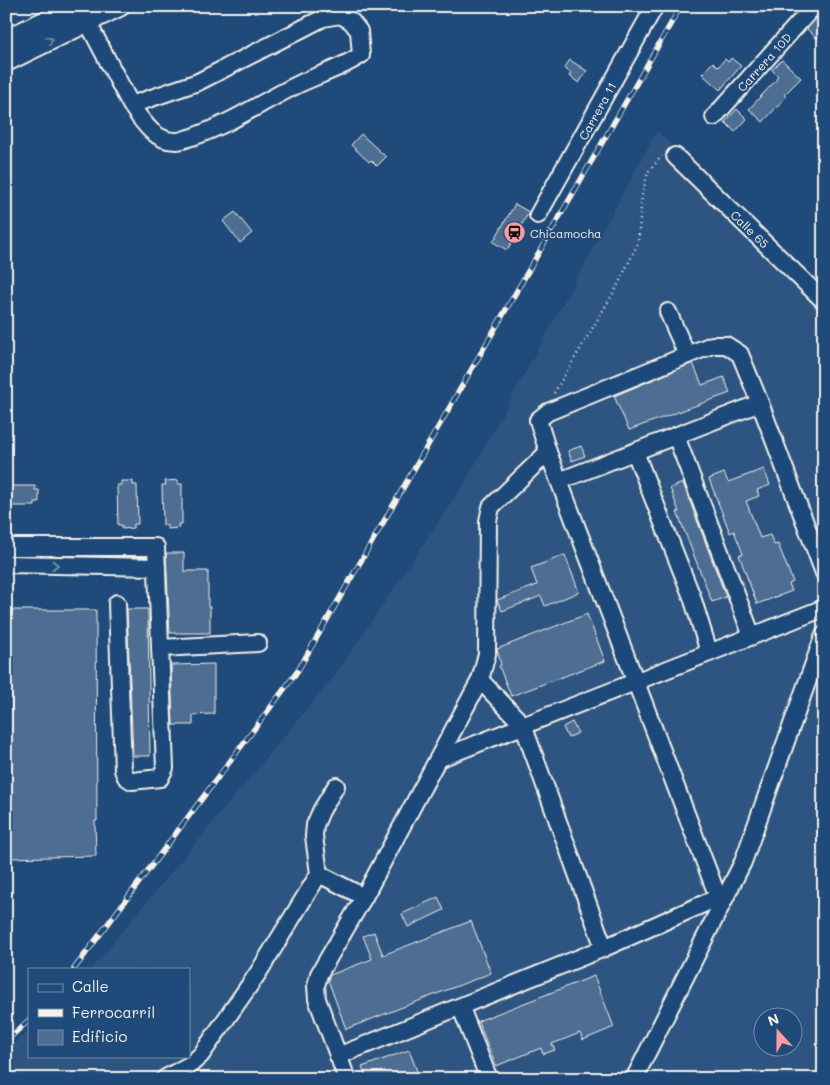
<svg xmlns="http://www.w3.org/2000/svg" width="830" height="1085" font-family="Mali,sans-serif">
  <style>
    .built { fill: #2d5581; fill-rule: evenodd }
    .building { fill: #4d6e92; stroke: #f4f1e8 }
    .lines { fill: none; stroke-linecap: round; stroke-linejoin: round }
    .minor-casing { stroke: #f4f1e8; stroke-width: 20 }
    .major-casing { stroke: #f4f1e8; stroke-width: 24 }
    .path { stroke: #f4f1e8; stroke-width: 2.5; stroke-dasharray: 1 4; stroke-linecap: butt }
    .minor { stroke: #1f4a7a; stroke-width: 16 }
    .major { stroke: #1f4a7a; stroke-width: 20 }
    .rail-casing { stroke: #f4f1e8; stroke-width: 5.5 }
    .rail { stroke: #1f4a7a; stroke-width: 4; stroke-dasharray: 11; stroke-linecap: butt }
    .oneway { stroke: #748da6 }
    .labels { text-anchor: middle; dominant-baseline: central; stroke-width: 4; stroke-linejoin: round; paint-order: stroke }
    .street-label { font-size: 12px; fill: #f4f1e8; stroke: #1f4a7a }
    .poi-label { font-size: 12px; fill: #f4f1e8; stroke: #1f4a7a; text-anchor: start }
  </style>
  <rect width="100%" height="100%" fill="#1f4a7a"/>
  <filter id="ink" filterUnits="userSpaceOnUse"><feTurbulence type="fractalNoise" baseFrequency=".02" numOctaves="2"/><feDisplacementMap in="SourceGraphic" scale="10" xChannelSelector="R" yChannelSelector="G"/><feConvolveMatrix kernelMatrix="1 2 1 2 8 2 1 2 1" color-interpolation-filters="sRGB"/></filter>
  <g filter="url(#ink)">
    <!-- built -->
    <path class="built" d="M657 131 824 291V1079H6V1051L29 1031V1056H189V969H91L336 674 467 479ZM762 1018H792V1048H762Z"/>
    <!-- building -->
    <g class="building">
      <polygon points="824,10 824,31 817,39 807,29"/>
      <polygon points="731,58 741,66 720,90 702,74 713,62 718,67 725,59 728,62"/>
      <polygon points="570,60 587,71 579,83 569,76 571,73 564,68"/>
      <polygon points="782,60 801,78 784,95 786,97 763,122 749,109 777,79 776,78 778,76 772,70"/>
      <polygon points="737,109 747,119 735,132 725,122"/>
      <polygon points="361,134 386,157 377,166 371,160 369,162 351,145"/>
      <polygon points="515,204 529,212 507,250 493,242"/>
      <polygon points="235,212 252,233 240,243 223,221"/>
      <polygon points="693,363 702,385 724,377 730,393 629,430 614,396"/>
      <polygon points="581,446 585,456 572,461 568,451"/>
      <polygon points="764,469 770,485 757,490 759,496 746,501 760,538 770,535 774,545 778,544 793,582 789,584 792,591 757,604 739,555 743,554 734,531 730,533 709,479 724,473 728,482"/>
      <polygon points="178,480 178,484 182,484 182,524 178,524 179,528 167,529 167,525 163,525 162,485 166,485 165,481"/>
      <polygon points="121,481 133,481 133,485 137,485 138,524 134,524 133,528 122,529 122,525 118,525 117,485 121,485"/>
      <polygon points="683,483 726,597 712,602 677,512 679,512 670,488"/>
      <polygon points="6,486 35,486 35,490 39,490 39,502 35,502 35,506 6,506"/>
      <polygon points="166,553 184,553 184,571 208,571 208,607 210,607 210,633 170,633"/>
      <polygon points="565,555 579,592 545,606 541,596 502,611 497,600 537,585 531,568"/>
      <polygon points="127,609 148,609 150,756 133,756"/>
      <polygon points="11,610 96,610 97,821 95,821 96,856 6,858 6,836 12,835"/>
      <polygon points="587,614 605,661 511,696 499,666 501,665 497,649"/>
      <polygon points="214,664 214,714 193,715 193,725 173,725 171,665"/>
      <polygon points="572,722 578,733 568,738 563,727"/>
      <polygon points="438,897 444,910 408,927 402,914"/>
      <polygon points="471,921 491,973 346,1029 328,980 330,975 372,959 363,936 374,932 383,955"/>
      <polygon points="594,976 614,1027 583,1040 580,1033 552,1044 555,1050 543,1054 541,1048 496,1066 478,1021"/>
      <polygon points="409,1050 420,1079 367,1079 362,1067"/>
    </g>
    <g class="lines">
      <defs>
        <g id="minor">
          <path d="M87 21 131 105C142 121 155 142 177 141 182 141 187 138 192 137 229 125 263 101 299 84 320 74 342 68 361 55L359 31 351 21 340 15 323 18 198 82 131 105"/>
          <polyline points="714,117 814,6"/>
          <polyline points="675,156 824,301"/>
          <polyline points="538,215 655,6"/>
          <polyline points="668,312 687,355"/>
          <polyline points="676,436 752,636"/>
          <polyline points="635,452 692,597 709,652"/>
          <polyline points="559,481 760,403"/>
          <polyline points="6,547 156,547 165,768 160,778 132,781 126,777 123,770 117,603"/>
          <polyline points="6,564 157,567"/>
          <polyline points="160,648 258,643"/>
          <polyline points="480,680 523,725 604,948"/>
          <polyline points="438,759 824,608"/>
          <polyline points="319,874 364,897"/>
          <polyline points="721,905 548,452 538,420 548,412 712,345 726,345 740,354 760,403 824,573"/>
          <polyline points="461,1008 489,1079"/>
          <polyline points="338,1056 604,948 719,897"/>
          <polyline points="164,1079 191,1064 201,1055 258,973 319,874 314,836 315,825 321,811 336,786"/>
          <polyline points="347,1079 317,999 316,986 319,974 364,897 480,680 487,654 488,521 491,507 548,452"/>
          <polyline points="634,1079 743,862 824,635"/>
        </g>
        <g id="major">
          <polyline points="6,40 78,6"/>
          <polyline points="6,61 119,6"/>
        </g>
      </defs>
      <!-- minor casing -->
      <use href="#minor" class="minor-casing"/>
      <!-- major casing -->
      <use href="#major" class="major-casing"/>
      <!-- path -->
      <polyline class="path" points="554,393 617,287 638,243 642,195 648,172 662,156"/>
      <!-- minor -->
      <use href="#minor" class="minor"/>
      <!-- major -->
      <use href="#major" class="major"/>
      <defs>
        <g id="rail">
          <polyline points="74,969 297,672 681,6"/>
          <polyline points="6,1041 29,1020"/>
        </g>
      </defs>
      <!-- rail casing -->
      <use href="#rail" class="rail-casing"/>
      <!-- rail -->
      <use href="#rail" class="rail"/>
    </g>
    <!-- one-way arrows -->
    <defs><path id="oneway-chevron" d="M-2-3.5L2.5 0L-2 3.5" fill="none" stroke-width="1.6" stroke-linecap="round" stroke-linejoin="round" transform="scale(1.25)"/></defs>
    <g class="oneway">
      <use href="#oneway-chevron" transform="translate(50 40) rotate(-26)"/>
      <use href="#oneway-chevron" transform="translate(55 565) rotate(1)"/>
    </g>
  </g>
  <!-- icons -->
  <defs>
    <symbol id="station-disc" viewBox="-11 -11 22 22"><circle r="9.5" fill="#ff9aa2" stroke="#1f4a7a"/><path d="M-3-6H3Q5-6 5-4V2Q5 4 3 4L4.5 6H3L1.5 4h-3L-3 6H-4.5L-3 4Q-5 4-5 2V-4Q-5-6-3-6ZM-3.5-4v3h7v-3ZM-3.5 1v1.5H-2V1ZM2 1v1.5H3.5V1Z" fill="#111"/></symbol>
  </defs>
  <g fill-rule="evenodd">
    <use href="#station-disc" x="502" y="220" width="25" height="25"/>
  </g>
  <g class="labels">
    <!-- street labels -->
    <g class="street-label">
      <text transform="translate(764 62) rotate(-48)">Carrera 10D</text>
      <text transform="translate(597 111) rotate(-61)">Carrera 11</text>
      <text transform="translate(750 229) rotate(44)">Calle 65</text>
    </g>
    <!-- poi labels -->
    <g class="poi-label">
      <text x="530" y="233">Chicamocha</text>
    </g>
  </g>
  <!-- margin -->
  <rect width="830" height="1085" fill="none" stroke="#1f4a7a" stroke-width="25"/>
  <rect x="12" y="12" width="805" height="1060" fill="none" stroke="#f4f1e8" stroke-width="2" filter="url(#ink)"/>
  <!-- legend -->
  <rect x="28" y="968" width="162" height="90" fill="#1f4a7a" stroke="#748da6"/>
  <rect x="38" y="984" width="25" height="8" fill="#1f4a7a" stroke="#748da6"/>
  <text x="72" y="992" font-size="15" fill="#f4f1e8">Calle</text>
  <rect x="38" y="1009" width="25" height="8" fill="#f4f1e8" stroke="#748da6"/>
  <text x="72" y="1018" font-size="15" fill="#f4f1e8">Ferrocarril</text>
  <rect x="38" y="1030" width="25" height="15" fill="#4d6e92" stroke="#748da6"/>
  <text x="72" y="1042" font-size="15" fill="#f4f1e8">Edificio</text>
  <!-- north arrow -->
  <g transform="translate(778 1032) rotate(339)"><circle r="24" fill="#1f4a7a" stroke="#748da6"/>
  <path d="M0-4L9 19L0 12L-9 19Z" fill="#ff9aa2"/>
  <text y="-8" font-size="14" font-weight="bold" text-anchor="middle" fill="#f4f1e8">N</text>
  </g>
</svg>
